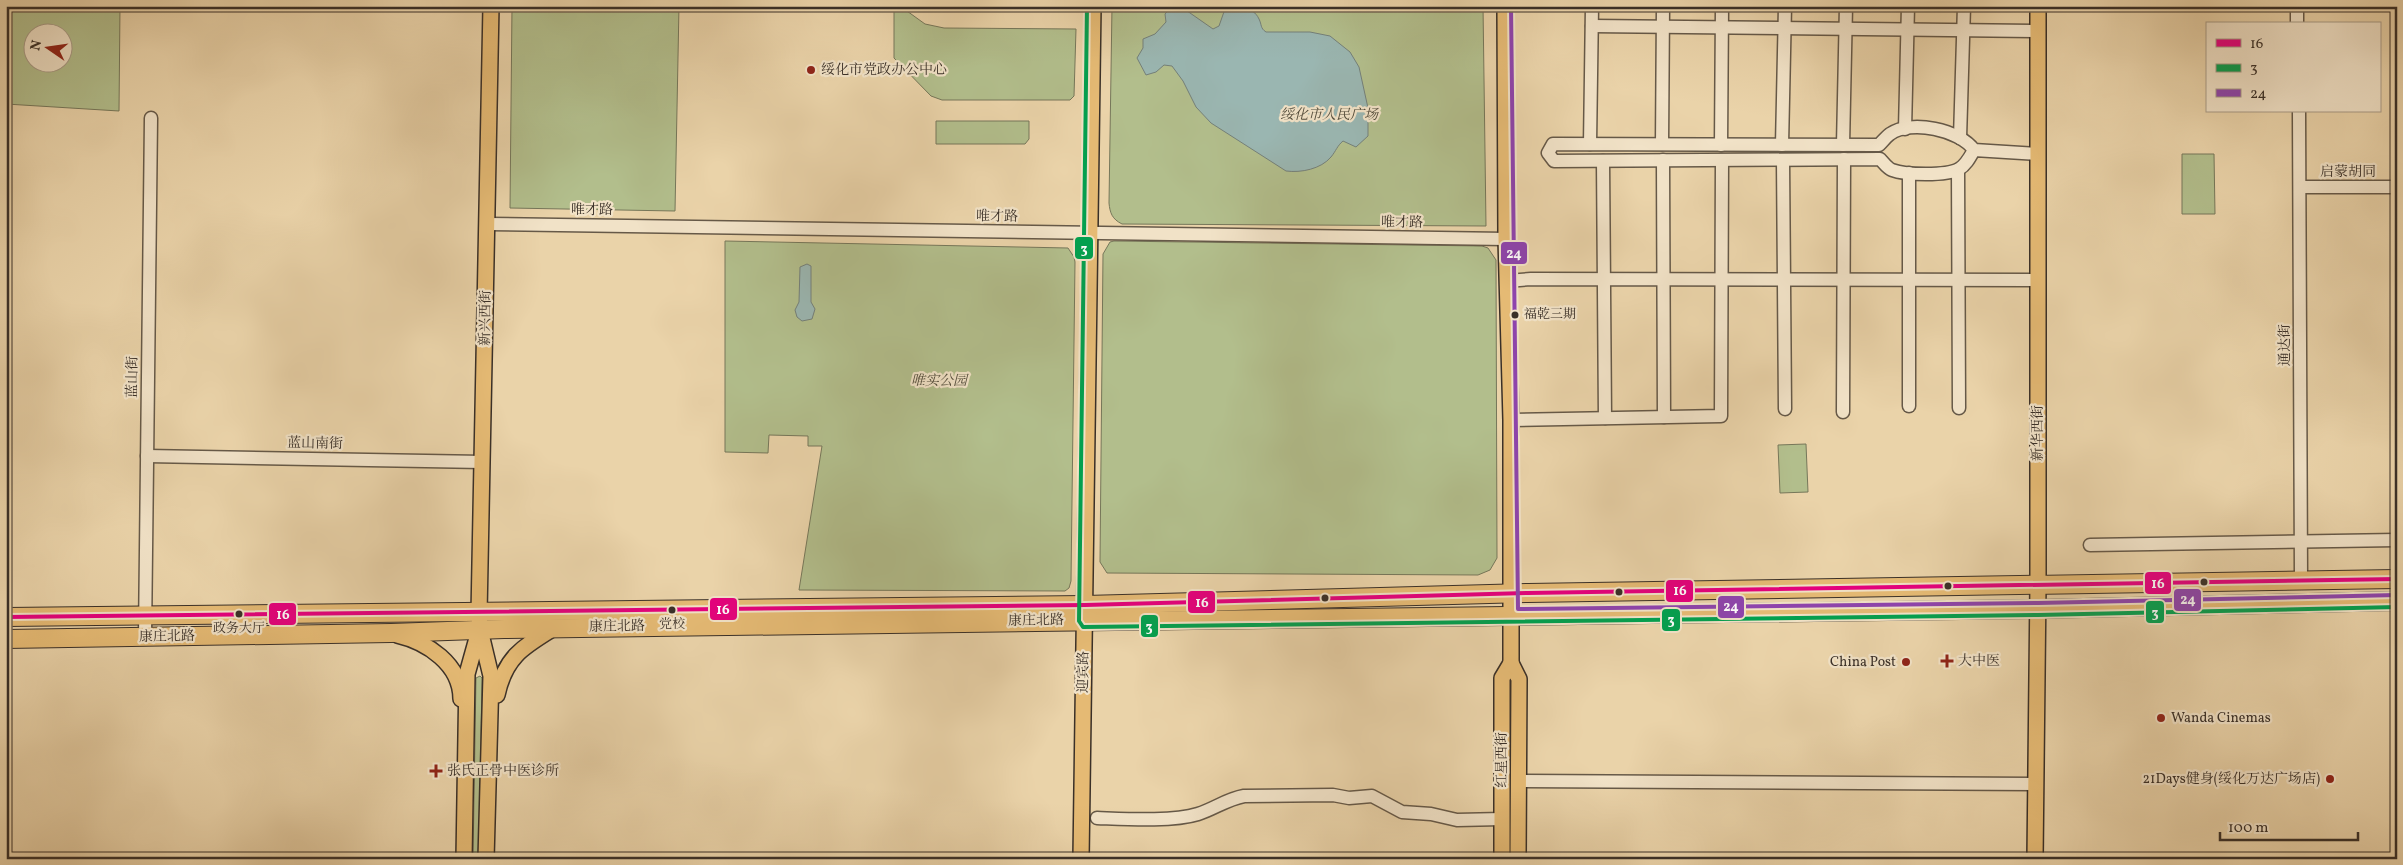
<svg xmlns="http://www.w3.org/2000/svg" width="2403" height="865" font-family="Vollkorn,'Noto Serif SC',serif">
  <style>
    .green { fill: #b2be8c; stroke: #76775a; fill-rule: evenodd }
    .water { fill: #9ab6b1; stroke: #74807a }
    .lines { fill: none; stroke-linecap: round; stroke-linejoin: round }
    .minor-casing { stroke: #665948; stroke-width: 15 }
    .major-casing { stroke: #3a3028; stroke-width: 18 }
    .highway-casing { stroke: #3a3028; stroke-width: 20 }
    .minor { stroke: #f1e2c7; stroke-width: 12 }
    .major { stroke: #e5ba74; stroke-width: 15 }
    .highway { stroke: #e5ba74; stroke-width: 18 }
    .bus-1-casing { stroke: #f1e2c7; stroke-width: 8 }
    .bus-2-casing { stroke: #f1e2c7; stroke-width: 8 }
    .bus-3-casing { stroke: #f1e2c7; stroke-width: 8 }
    .bus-1 { stroke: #e5007d; stroke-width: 4 }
    .bus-2 { stroke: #03a04f; stroke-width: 4 }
    .bus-3 { stroke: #8e44ad; stroke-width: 4 }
    .poi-dot { fill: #8f2418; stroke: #f1e2c7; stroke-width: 2 }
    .bus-dot { fill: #3a3028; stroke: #f1e2c7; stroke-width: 2 }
    .labels { text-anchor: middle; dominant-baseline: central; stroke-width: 4.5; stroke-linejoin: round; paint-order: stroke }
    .bus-label { font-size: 13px; fill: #3a3028; stroke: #f1e2c7 }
    .poi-label { font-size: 14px; fill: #3a3028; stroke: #f1e2c7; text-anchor: start }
    .park-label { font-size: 14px; font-style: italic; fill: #524c3c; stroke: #f1e2c7 }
    .street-label { font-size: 14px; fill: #3a3028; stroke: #f1e2c7 }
    .line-badge { stroke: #f1e2c7; stroke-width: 2 }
    .badge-label { font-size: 14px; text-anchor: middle; font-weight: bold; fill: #fff }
  </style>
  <rect width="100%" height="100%" fill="#ead3a9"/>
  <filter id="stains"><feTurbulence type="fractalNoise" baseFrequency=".004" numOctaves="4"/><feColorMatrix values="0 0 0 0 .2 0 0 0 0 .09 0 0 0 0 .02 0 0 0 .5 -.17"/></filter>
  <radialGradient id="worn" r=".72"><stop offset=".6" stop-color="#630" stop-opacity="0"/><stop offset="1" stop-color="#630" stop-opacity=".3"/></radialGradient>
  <!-- green -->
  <g class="green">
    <path d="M6 6H120L119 111 6 104ZM62 32V62H32V32Z"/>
    <polygon points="512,6 679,6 675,211 510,208"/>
    <polygon points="894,6 900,6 925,24 944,28 1076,29 1074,96 1070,100 942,100 931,96 894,58"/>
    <path d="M1112 6H1483L1486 226 1122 224C1112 219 1110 213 1109 203Z"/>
    <polygon points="936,121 1029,121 1029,139 1025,144 936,144"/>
    <polygon points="2182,154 2214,154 2215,214 2182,214"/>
    <polygon points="725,241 1068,248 1074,257 1075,262 1071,581 1069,588 1065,591 799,590 822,446 808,446 808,436 769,435 768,453 725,452"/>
    <polygon points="1114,241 1482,246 1488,248 1496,260 1497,558 1490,570 1478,575 1107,573 1100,562 1103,254 1110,242"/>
    <polygon points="1806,444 1808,492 1780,493 1778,445"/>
    <polygon points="480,676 482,678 479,859 473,859 476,678"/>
  </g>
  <!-- water -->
  <g class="water">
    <path d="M1172 6H1180L1213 29 1219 26 1226 6C1238 6 1253 6 1259 19 1262 25 1260 28 1266 32H1310L1330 36 1350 52 1359 67 1368 108V136L1356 147 1343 141C1337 146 1336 151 1331 157 1321 169 1301 173 1286 171L1211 123 1196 107 1183 81 1172 66 1164 65 1156 72 1146 75 1137 58 1143 48V39L1155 34 1166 22 1165 14Z"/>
    <polygon points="807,264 811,266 811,302 815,309 812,319 802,321 797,317 795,310 799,302 800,267"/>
  </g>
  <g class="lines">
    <defs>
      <g id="minor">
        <polyline points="2297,6 2297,24"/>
        <polyline points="1592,26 2038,31"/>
        <polyline points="2299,111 2301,579"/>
        <polyline points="1905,129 1908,6"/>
        <polyline points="1960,138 1964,6"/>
        <polyline points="1590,144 1592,6"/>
        <polyline points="1662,144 1663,6"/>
        <polyline points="1721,145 1722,6"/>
        <polyline points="1782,145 1785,6"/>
        <polyline points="1843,145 1846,6"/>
        <path d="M1974 150C1970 157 1966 165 1959 169 1947 176 1905 175 1892 170 1887 168 1884 163 1880 159L1554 161 1548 153 1553 144 1879 145C1883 141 1886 137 1890 134 1911 119 1960 130 1974 150L2037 154"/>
        <polyline points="1663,160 1664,417"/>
        <polyline points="1783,160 1785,409"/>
        <polyline points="1603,161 1605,418"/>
        <polyline points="1958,170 1959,408"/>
        <polyline points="1909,173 1909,406"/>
        <polyline points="2300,187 2397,187"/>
        <polyline points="488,224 1506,239"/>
        <polyline points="1507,281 1531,279 2037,280"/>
        <polyline points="1843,412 1844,159"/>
        <polyline points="1511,420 1721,416 1722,160"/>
        <polyline points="147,456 483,462"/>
        <polyline points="2090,545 2397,540"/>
        <polyline points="145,637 151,118"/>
        <polyline points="1518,781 2035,784"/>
        <path d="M1097 818C1125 819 1172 822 1198 814 1214 809 1227 799 1244 796L1333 795 1349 798 1372 796 1402 812 1431 814 1457 820 1502 819"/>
      </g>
      <g id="major">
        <polyline points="1505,6 1506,239 1511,420 1511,663"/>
        <path d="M397 635C427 642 461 664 461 699"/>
        <path d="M497 695C505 657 523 647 554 628"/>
        <polyline points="464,859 467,674 479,631"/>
        <polyline points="486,859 491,676 480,630 479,614 491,6"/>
        <polyline points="1081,859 1093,6"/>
        <polyline points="1502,859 1502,678 1511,663 1519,679 1518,859"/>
        <polyline points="2035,859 2038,585 2038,6"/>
      </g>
      <g id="highway">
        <polyline points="6,617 1085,605 1528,593 2397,579"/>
        <polyline points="6,639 391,633 504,629 2038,609 2397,601"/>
      </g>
    </defs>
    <!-- minor casing -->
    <use href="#minor" class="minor-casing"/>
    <!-- major casing -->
    <use href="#major" class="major-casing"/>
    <!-- highway casing -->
    <use href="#highway" class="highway-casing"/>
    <!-- minor -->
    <use href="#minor" class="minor"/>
    <!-- major -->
    <use href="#major" class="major"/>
    <!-- highway -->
    <use href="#highway" class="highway"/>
    <defs>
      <polyline id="bus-1" points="6,617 1085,605 1528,593 2397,579"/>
      <polyline id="bus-2" points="1087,6 1079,621 1083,627 2038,615 2397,607"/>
      <polyline id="bus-3" points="1511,6 1518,609 2038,603 2397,595"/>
    </defs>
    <!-- bus-1 casing -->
    <use href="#bus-1" class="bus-1-casing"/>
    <!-- bus-2 casing -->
    <use href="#bus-2" class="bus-2-casing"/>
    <!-- bus-3 casing -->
    <use href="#bus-3" class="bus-3-casing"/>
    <!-- bus-1 -->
    <use href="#bus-1" class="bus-1"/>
    <!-- bus-2 -->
    <use href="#bus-2" class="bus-2"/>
    <!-- bus-3 -->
    <use href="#bus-3" class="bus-3"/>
  </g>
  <!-- markers -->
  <g class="poi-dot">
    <circle cx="811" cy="70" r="5"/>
    <path d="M1944.5 653.5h5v5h5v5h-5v5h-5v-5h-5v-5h5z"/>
    <circle cx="1906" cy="662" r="5"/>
    <circle cx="2161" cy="718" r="5"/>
    <path d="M433.5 763.5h5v5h5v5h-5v5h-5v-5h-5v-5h5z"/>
    <circle cx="2330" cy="779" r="5"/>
  </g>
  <g class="bus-dot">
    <circle cx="1515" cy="315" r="4.5"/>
    <circle cx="2204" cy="582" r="4.5"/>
    <circle cx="1948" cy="586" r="4.5"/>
    <circle cx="1619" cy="592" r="4.5"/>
    <circle cx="1325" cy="598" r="4.5"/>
    <circle cx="672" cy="610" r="4.5"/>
    <circle cx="239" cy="614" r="4.5"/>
  </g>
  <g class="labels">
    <!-- bus labels -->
    <g class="bus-label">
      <text x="1524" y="315" text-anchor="start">福乾三期</text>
      <text x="672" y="625">党校</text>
      <text x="239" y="629">政务大厅</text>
    </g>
    <!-- poi labels -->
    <g class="poi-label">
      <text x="821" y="70">绥化市党政办公中心</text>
      <text x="1958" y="661">大中医</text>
      <text x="1896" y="662" text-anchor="end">China Post</text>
      <text x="2171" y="718">Wanda Cinemas</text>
      <text x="447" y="771">张氏正骨中医诊所</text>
      <text x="2320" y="779" text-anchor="end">21Days健身(绥化万达广场店)</text>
    </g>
    <!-- park labels -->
    <g class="park-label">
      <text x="1329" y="115">绥化市人民广场</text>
      <text x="939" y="381">唯实公园</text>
    </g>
    <!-- street labels -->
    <g class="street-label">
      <text x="2348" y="172">启蒙胡同</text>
      <text x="592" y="210">唯才路</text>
      <text transform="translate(997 217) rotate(1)">唯才路</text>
      <text transform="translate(1402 223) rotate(1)">唯才路</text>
      <text transform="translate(486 318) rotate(-89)">新兴西街</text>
      <text transform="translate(2285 345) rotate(-90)">通达街</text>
      <text transform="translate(133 377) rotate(-89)">蓝山街</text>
      <text transform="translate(2038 433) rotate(-90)">新华西街</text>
      <text transform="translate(315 444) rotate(1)">蓝山南街</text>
      <text transform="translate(1036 621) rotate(-1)">康庄北路</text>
      <text transform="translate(617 627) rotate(-1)">康庄北路</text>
      <text transform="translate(167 637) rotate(-1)">康庄北路</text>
      <text transform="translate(1084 672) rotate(-89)">迎宾路</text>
      <text transform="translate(1502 760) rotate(-90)">红星西街</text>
    </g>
  </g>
  <g class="line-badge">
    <rect x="1074" y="236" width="20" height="24" rx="5" fill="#03a04f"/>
    <rect x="1500" y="241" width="28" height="24" rx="5" fill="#8e44ad"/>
    <rect x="2144" y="571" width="28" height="24" rx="5" fill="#e5007d"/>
    <rect x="1665" y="579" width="29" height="24" rx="5" fill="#e5007d"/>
    <rect x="2173" y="588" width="29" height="24" rx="5" fill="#8e44ad"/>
    <rect x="1187" y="590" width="29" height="24" rx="5" fill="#e5007d"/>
    <rect x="1717" y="595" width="28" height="24" rx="5" fill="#8e44ad"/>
    <rect x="709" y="597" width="29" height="24" rx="5" fill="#e5007d"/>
    <rect x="2145" y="600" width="20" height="24" rx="5" fill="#03a04f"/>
    <rect x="268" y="602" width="29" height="24" rx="5" fill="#e5007d"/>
    <rect x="1661" y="608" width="20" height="24" rx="5" fill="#03a04f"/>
    <rect x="1140" y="614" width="19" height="24" rx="5" fill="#03a04f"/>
  </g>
  <g class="badge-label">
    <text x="1084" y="253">3</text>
    <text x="1514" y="258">24</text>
    <text x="2158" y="588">16</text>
    <text x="1680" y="595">16</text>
    <text x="2188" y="604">24</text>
    <text x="1202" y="607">16</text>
    <text x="1731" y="611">24</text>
    <text x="723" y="614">16</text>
    <text x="2155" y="617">3</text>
    <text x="283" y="619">16</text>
    <text x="1671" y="624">3</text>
    <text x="1149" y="631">3</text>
  </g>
  <!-- margin -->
  <rect width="2403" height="865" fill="none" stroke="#ead3a9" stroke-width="25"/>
  <rect x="8" y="8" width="2388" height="850" fill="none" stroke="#3a3028" stroke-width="2.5"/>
  <rect x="12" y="12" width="2378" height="840" fill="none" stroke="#3a3028"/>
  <!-- legend -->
  <rect x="2206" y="22" width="175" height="90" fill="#f1e2c7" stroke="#a89b87"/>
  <rect x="2216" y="39" width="25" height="8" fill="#e5007d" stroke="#a89b87"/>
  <text x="2250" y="48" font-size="15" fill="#3a3028">16</text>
  <rect x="2216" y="64" width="25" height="8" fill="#03a04f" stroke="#a89b87"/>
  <text x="2250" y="72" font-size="15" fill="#3a3028">3</text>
  <rect x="2216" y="89" width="25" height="8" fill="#8e44ad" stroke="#a89b87"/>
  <text x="2250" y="98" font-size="15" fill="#3a3028">24</text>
  <!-- north arrow -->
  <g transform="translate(48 48) rotate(283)"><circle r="24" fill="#f1e2c7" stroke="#a89b87"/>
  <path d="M0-4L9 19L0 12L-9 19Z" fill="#8f2418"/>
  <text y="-8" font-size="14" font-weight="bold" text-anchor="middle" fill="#3a3028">N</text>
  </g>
  <!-- scale -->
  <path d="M2220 832v8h138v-8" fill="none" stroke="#3a3028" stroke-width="2.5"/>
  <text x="2228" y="832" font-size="15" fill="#3a3028" stroke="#f1e2c7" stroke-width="4" paint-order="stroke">100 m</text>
  <rect width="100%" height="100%" filter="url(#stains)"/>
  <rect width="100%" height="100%" fill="url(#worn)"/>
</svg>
